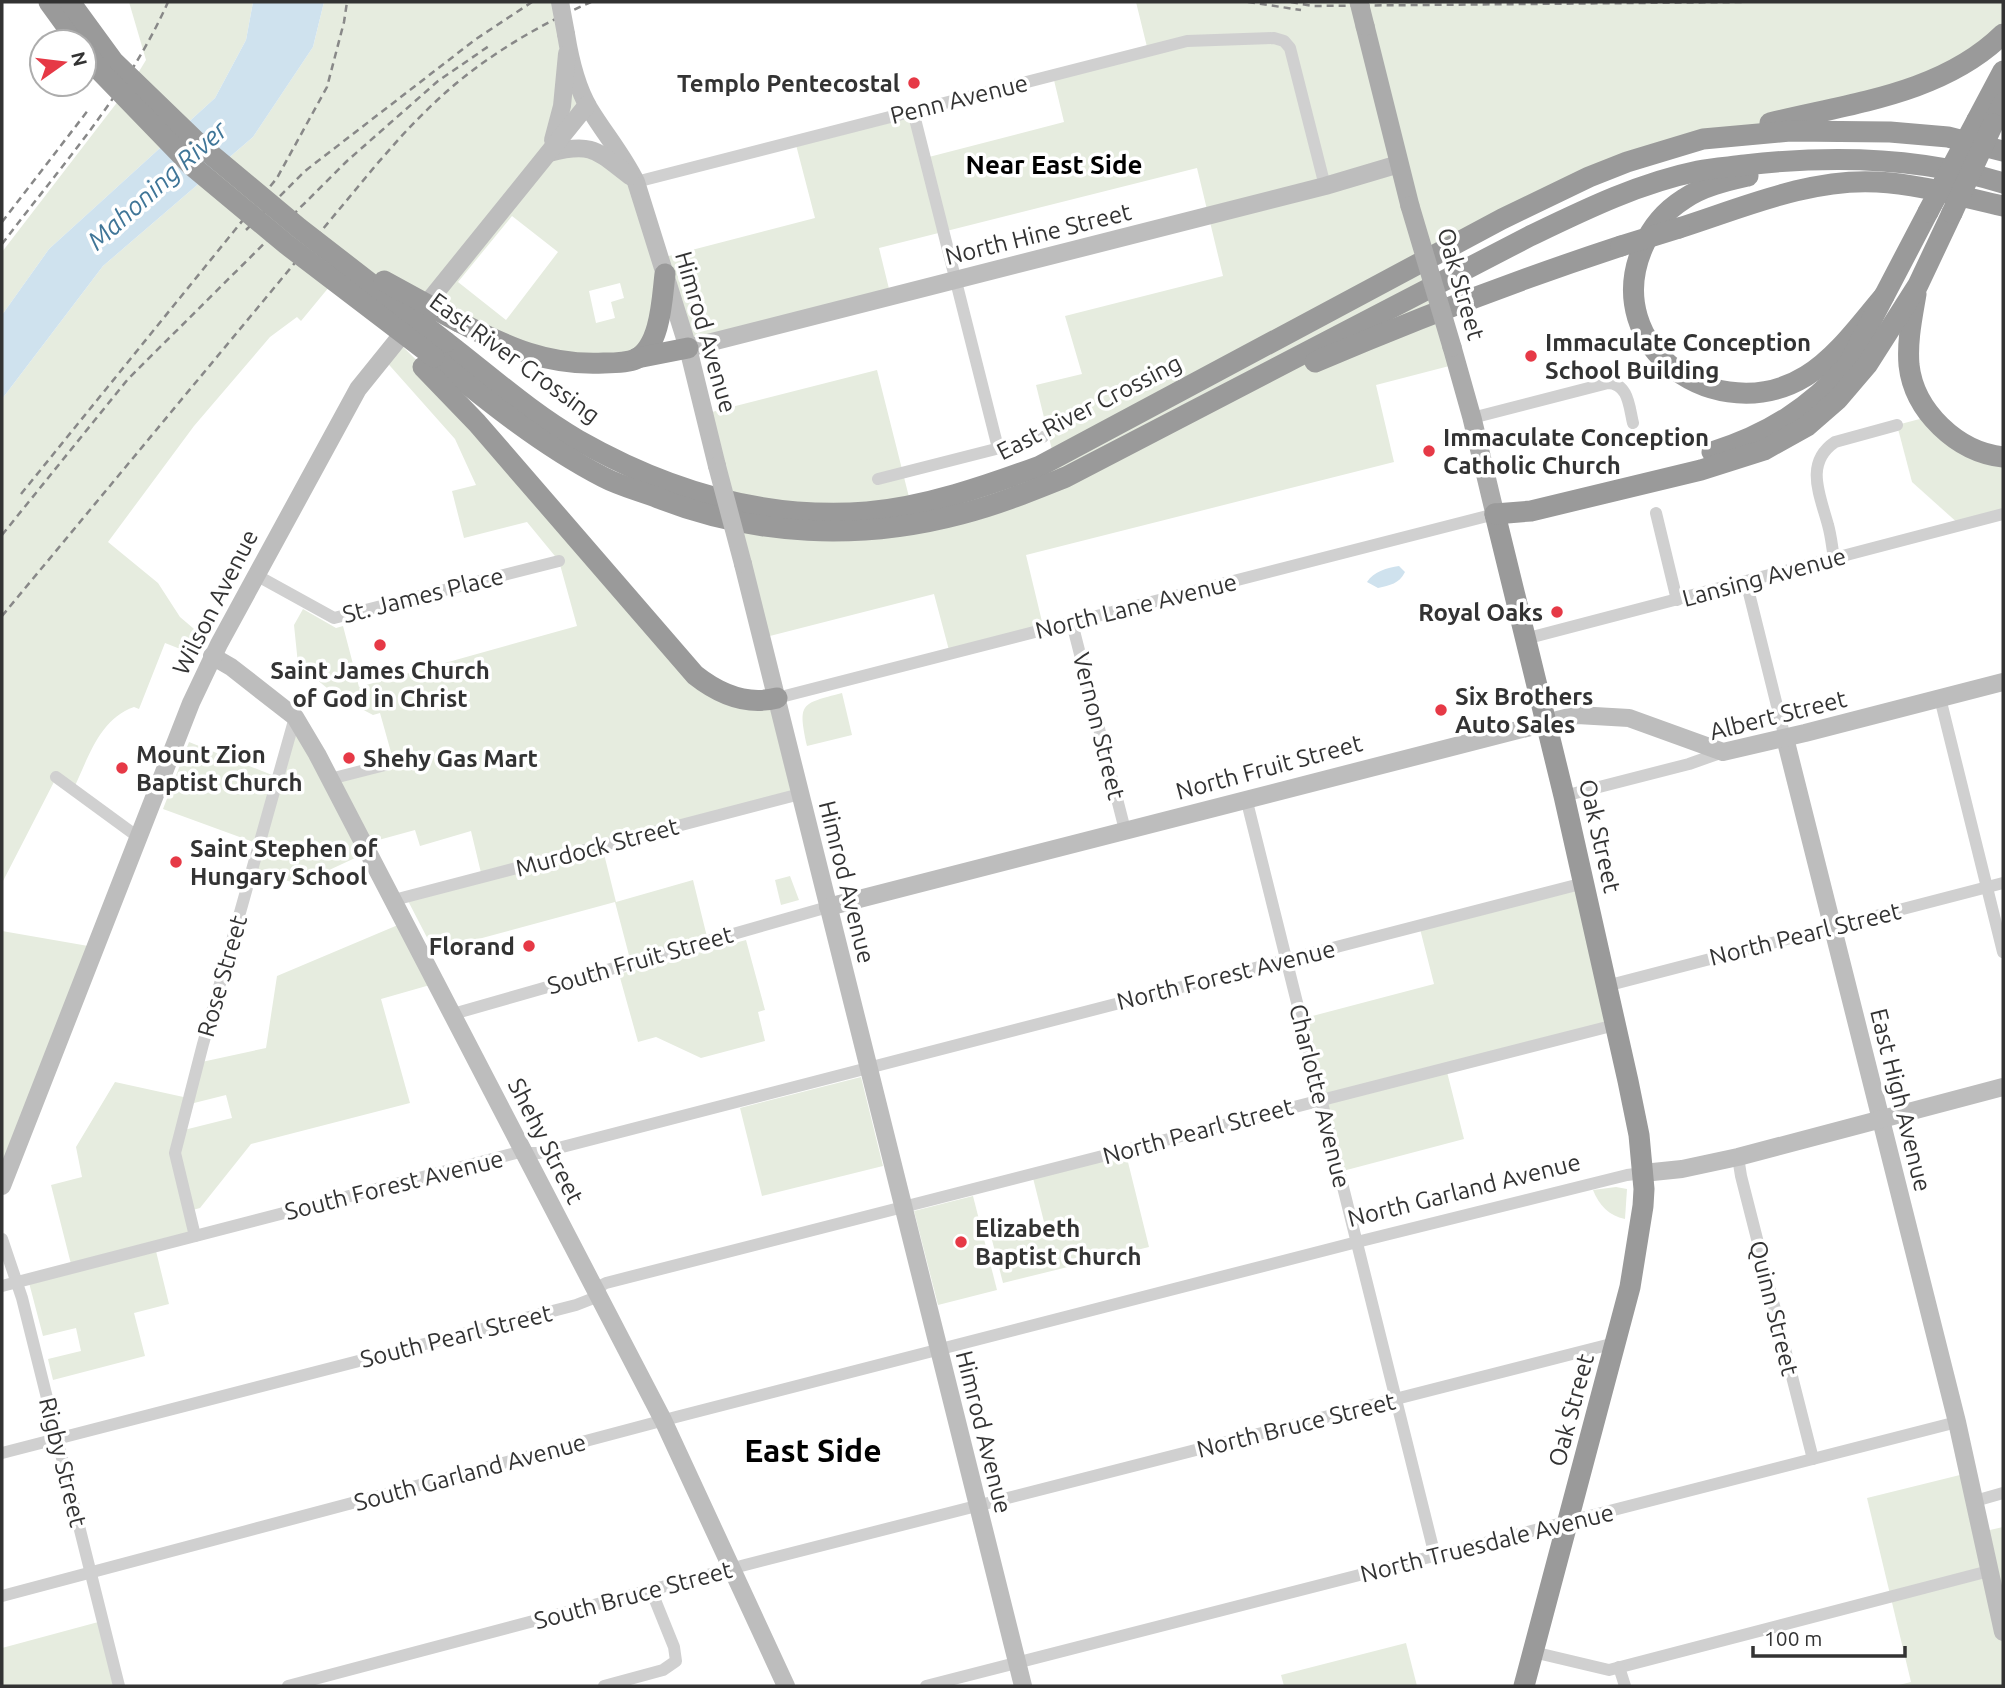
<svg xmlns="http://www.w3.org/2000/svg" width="2005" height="1688" font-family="Ubuntu,sans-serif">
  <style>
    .green { fill: #e6ecdf; fill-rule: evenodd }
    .water { fill: #cfe2ee }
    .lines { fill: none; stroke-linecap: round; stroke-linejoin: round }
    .stream { stroke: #cfe2ee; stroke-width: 2.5 }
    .street { stroke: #d0d0d0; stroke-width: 12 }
    .secondary { stroke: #bdbdbd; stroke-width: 18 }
    .primary { stroke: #ababab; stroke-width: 19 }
    .highway { stroke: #9a9a9a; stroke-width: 21 }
    .rail { stroke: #888; stroke-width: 2.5; stroke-dasharray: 7 5; stroke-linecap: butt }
    .secondary-bridge { stroke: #bdbdbd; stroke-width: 18 }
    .primary-bridge { stroke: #ababab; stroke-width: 19 }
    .highway-bridge { stroke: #9a9a9a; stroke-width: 21 }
    .poi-dot { fill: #e63946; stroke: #fff; stroke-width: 2.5 }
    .labels { text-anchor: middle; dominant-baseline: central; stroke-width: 7; stroke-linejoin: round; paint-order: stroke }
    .poi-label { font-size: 24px; font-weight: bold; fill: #333; stroke: #fff; text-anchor: start }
    .street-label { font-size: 24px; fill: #333; stroke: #fff }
    .neighbourhood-label { font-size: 26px; font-weight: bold; fill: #000; stroke: #fff }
    .water-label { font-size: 26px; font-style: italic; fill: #3f7597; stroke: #fff }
    .district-label { font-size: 32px; font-weight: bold; fill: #000; stroke: #fff }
  </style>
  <rect width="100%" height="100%" fill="#fff"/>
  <!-- green -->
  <g class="green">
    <polygon points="129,2 253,2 246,40 215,98 49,249 2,315 2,252 132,83 146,60"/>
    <path d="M324 2H560L587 105 549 152 574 147 636 182 661 258 815 218 795 141 913 111 925 158 1064 122 1053 76 1148 51 1136 2H2003V34L1944 76 1669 148 1425 260 1457 364 1376 385 1394 462 1026 555 1044 630 950 654 934 594 762 638 704 414 877 370 911 505 1054 458 1036 385 1082 374 1065 316 1223 276 1197 168 879 248 891 297 688 348 666 277 637 358 568 362 427 304 399 343 450 393 695 675 769 700 800 794 602 846 616 902 693 880 708 941 631 963 615 902 434 951 406 897 482 877 471 831 420 846 415 830 364 844 368 852 299 884 251 871 259 844 163 809 189 742 277 777 295 717 330 779 394 763 380 713 373 715 354 705 342 709 339 698 298 664 294 625 303 609 336 628 343 626 359 687 577 626 559 561 527 522 464 538 452 491 476 485 455 439 383 358 398 343 334 281 301 321 297 317 270 337 194 426 108 542 158 583 180 617 207 640 198 656 165 643 139 709 134 707C99 719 88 759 73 790L56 778 2 883V399L103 266 253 137 313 47ZM512 216 558 252 506 320 458 282ZM620 283 624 298 611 302 615 318 596 323 589 291Z"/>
    <polygon points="1931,416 2003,457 2003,514 1960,525 1912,482 1897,425"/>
    <path d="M842 693 852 735 807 746C798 703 800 704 842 693Z"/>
    <polygon points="790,876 799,900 781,905 775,880"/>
    <polygon points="1584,883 1615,1025 1446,1068 1464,1139 1339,1172 1301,1019 1434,984 1419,925"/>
    <path d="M405 922 437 983 381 999 410 1103 251 1144 200 1208 189 1211 195 1236 155 1247 169 1304 134 1313 145 1356 53 1380 48 1359 81 1351 76 1328 43 1336 28 1279 72 1268 51 1185 82 1177 76 1147 115 1082 188 1098 197 1063 266 1048 277 976ZM226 1095 232 1118 180 1131 186 1105Z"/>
    <polygon points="2,931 94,947 2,1170"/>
    <polygon points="746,940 765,1010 758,1012 765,1041 701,1058 656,1037 638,1042 619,974"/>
    <polygon points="861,1077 883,1166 762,1196 740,1108"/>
    <polygon points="1125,1150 1149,1247 1003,1283 992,1240 1045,1226 1032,1174"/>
    <path d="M1616 1187 1627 1189 1625 1219C1609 1216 1599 1205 1593 1190Z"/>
    <polygon points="973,1196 997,1290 938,1305 914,1211"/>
    <polygon points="1968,1473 1981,1532 2003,1527 2003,1686 1895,1686 1911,1682 1867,1498"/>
    <polygon points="102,1621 119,1686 2,1686 2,1648"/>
    <polygon points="1406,1643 1417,1686 1284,1686 1281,1675"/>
  </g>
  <!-- water -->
  <g class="water">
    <polygon points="253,2 324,2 313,47 253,137 103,266 2,399 2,315 49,249 215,98 246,40"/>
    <path d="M1399 566 1405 572C1399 584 1390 585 1378 588L1367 582C1374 571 1387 568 1399 566Z"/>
  </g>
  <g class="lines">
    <!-- stream -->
    <polyline class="stream" points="2001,1686 2003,1685"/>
    <!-- street -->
    <g class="street">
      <polyline points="913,111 998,448"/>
      <polyline points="636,182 1187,41 1274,38 1284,41 1290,48 1325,186"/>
      <path d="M1472 418 1608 383C1629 384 1629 407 1633 423"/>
      <polyline points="878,479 1043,437"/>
      <polyline points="1656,513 1677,600"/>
      <path d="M1834 558C1832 547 1831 535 1828 525 1820 495 1804 463 1835 442L1897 425"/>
      <polyline points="256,575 334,618 559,561"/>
      <polyline points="1746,581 1785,738"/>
      <polyline points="1072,623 1125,830"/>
      <polyline points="1525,639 2003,514"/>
      <polyline points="777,698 1495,514"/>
      <polyline points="1940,698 2003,952"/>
      <polyline points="56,777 138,837"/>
      <polyline points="330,779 385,765"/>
      <polyline points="1564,796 1689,764 1723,752"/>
      <polyline points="1246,798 1435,1556"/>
      <polyline points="394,900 800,794"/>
      <polyline points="1606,986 2003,883"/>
      <polyline points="453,1014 828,907"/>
      <polyline points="1738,1157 1741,1176 1813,1459"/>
      <polyline points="195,1236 175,1153 203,1044 295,717"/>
      <polyline points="2,1239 22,1298 119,1686"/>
      <polyline points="2,1286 516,1153 539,1153 1584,883"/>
      <polyline points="2,1453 576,1305 594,1298 602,1285 606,1283 1615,1025"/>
      <polyline points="1975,1501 2003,1493"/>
      <polyline points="2,1596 676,1417 1357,1242 1627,1175 1643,1173"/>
      <polyline points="1533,1652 1609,1670 1989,1571"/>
      <polyline points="1619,1667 1625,1686"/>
      <polyline points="288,1686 745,1565 1615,1343"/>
      <polyline points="604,1686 663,1670 676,1661 674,1647 651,1590"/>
      <polyline points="926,1686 1957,1422"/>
    </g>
    <!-- secondary -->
    <g class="secondary">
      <path d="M566 34C570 59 576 86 589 108 604 133 623 155 636 182L688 348 717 466"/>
      <polyline points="553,140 562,106 567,54"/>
      <path d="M549 153C592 142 596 150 630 176"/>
      <polyline points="688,348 1325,186 1399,164"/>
      <polyline points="743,564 1023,1686"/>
      <polyline points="212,656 231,667 295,717 317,754 663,1420 786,1686"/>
      <polyline points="1785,738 1957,1422 2003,1632"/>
      <polyline points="828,907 1577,715 1629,718 1723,752 1805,733 2003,682"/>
      <polyline points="1643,1173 1682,1169 1738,1157 2003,1087"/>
      <polyline points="2,1186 191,703 219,644 358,389 587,105"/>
    </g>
    <!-- primary -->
    <g class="primary">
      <polyline points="1365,26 1410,206"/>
      <polyline points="1452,347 1472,418 1495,514"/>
    </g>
    <!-- highway -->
    <g class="highway">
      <polyline points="49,2 78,42"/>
      <polyline points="1977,120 2003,71"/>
      <path d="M1770 123C1851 103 1942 94 2003 34"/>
      <polyline points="1993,124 2003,103"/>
      <path d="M1748 176C1726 181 1703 186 1684 199 1665 211 1652 226 1643 247 1599 348 1718 430 1806 376 1837 357 1861 323 1884 296"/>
      <path d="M1679 228C1742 208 1810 178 1877 182 1919 184 1962 197 2003 206"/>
      <path d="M1916 294C1912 318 1907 341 1909 365 1914 411 1957 452 2003 457"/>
      <path d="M459 322C507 347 548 366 604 363 613 363 627 363 636 359 661 346 662 298 665 274"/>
      <path d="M446 342C489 375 531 413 578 440 666 490 765 520 867 512 925 507 986 486 1040 466L1502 219 1589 177 1627 162 1703 139 1790 131 1890 132 1948 137 2003 151"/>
      <path d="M434 357C487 401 543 446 603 477 620 486 640 491 658 498 756 536 859 541 961 514 997 505 1031 491 1066 477L1530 236C1584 210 1639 183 1698 171 1713 168 1730 167 1745 165 1831 155 1921 157 2003 183"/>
      <polyline points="637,358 688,348"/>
      <path d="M1315 362C1416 319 1517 280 1621 246"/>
      <path d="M423 367 477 423 695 675C719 694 746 706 777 698"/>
      <path d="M1712 452C1767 435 1810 408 1848 365L1928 212"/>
      <polyline points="1495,514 1564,796 1628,1081 1639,1135 1644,1189 1643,1206 1630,1287 1524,1686"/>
      <polyline points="1495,514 1531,511 1701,470 1764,450 1807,426 1838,399 1867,365 1918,285 1952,213"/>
    </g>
    <!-- rail -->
    <g class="rail">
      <polyline points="1248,2 1301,10"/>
      <polyline points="1291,2 1313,6 1744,2"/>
      <polyline points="2,222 89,109"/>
      <polyline points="246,230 305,171 476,39 532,2"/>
      <path d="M2 244C61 166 128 92 168 2"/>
      <polyline points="21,494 277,178 327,87 344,22 347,2"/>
      <polyline points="2,535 128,379 347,161 438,81 489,46"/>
      <path d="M2 616 376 165C392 147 407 129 424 113 471 65 530 29 591 2"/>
    </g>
    <!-- secondary-bridge -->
    <g class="secondary-bridge">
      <polyline points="560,2 566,34"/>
      <polyline points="717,466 743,564"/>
    </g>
    <!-- primary-bridge -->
    <g class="primary-bridge">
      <polyline points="1359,2 1365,26"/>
      <polyline points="1410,206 1452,347"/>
    </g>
    <!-- highway-bridge -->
    <g class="highway-bridge">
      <polyline points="70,2 113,61 202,147 299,228 446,342"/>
      <polyline points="84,49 100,71 191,165 286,244 434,357"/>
      <polyline points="1928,212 1977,120"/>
      <polyline points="1952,213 1993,124"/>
      <polyline points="1621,246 1679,228"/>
      <polyline points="384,281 459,322"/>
    </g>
  </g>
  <!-- markers -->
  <g class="poi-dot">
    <circle cx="914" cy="83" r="7"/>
    <circle cx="1531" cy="356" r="7"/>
    <circle cx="1429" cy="451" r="7"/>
    <circle cx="1557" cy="612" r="7"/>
    <circle cx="380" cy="645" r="7"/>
    <circle cx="1441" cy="710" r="7"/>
    <circle cx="349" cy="758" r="7"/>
    <circle cx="122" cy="768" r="7"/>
    <circle cx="176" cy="862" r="7"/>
    <circle cx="529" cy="946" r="7"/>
    <circle cx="961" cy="1242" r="7"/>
  </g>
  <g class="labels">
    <!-- poi labels -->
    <g class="poi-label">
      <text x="900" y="83" text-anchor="end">Templo Pentecostal</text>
      <text x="1545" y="342">Immaculate Conception<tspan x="1545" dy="28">School Building</tspan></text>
      <text x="1443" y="437">Immaculate Conception<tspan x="1443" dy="28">Catholic Church</tspan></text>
      <text x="1543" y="612" text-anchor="end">Royal Oaks</text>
      <text x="380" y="670" text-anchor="middle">Saint James Church<tspan x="380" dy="28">of God in Christ</tspan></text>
      <text x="1455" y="696">Six Brothers<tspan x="1455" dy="28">Auto Sales</tspan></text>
      <text x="136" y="754">Mount Zion<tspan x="136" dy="28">Baptist Church</tspan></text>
      <text x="363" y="758">Shehy Gas Mart</text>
      <text x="190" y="848">Saint Stephen of<tspan x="190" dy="28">Hungary School</tspan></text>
      <text x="515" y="946" text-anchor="end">Florand</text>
      <text x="975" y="1228">Elizabeth<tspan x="975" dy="28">Baptist Church</tspan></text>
    </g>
    <!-- street labels -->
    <g class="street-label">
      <text transform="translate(959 99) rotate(-14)">Penn Avenue</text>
      <text transform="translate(1038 234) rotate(-14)">North Hine Street</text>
      <text transform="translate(1461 284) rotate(74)">Oak Street</text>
      <text transform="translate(706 332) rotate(74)">Himrod Avenue</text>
      <text transform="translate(515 358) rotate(36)">East River Crossing</text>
      <text transform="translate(1089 407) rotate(-27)">East River Crossing</text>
      <text transform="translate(1764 577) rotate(-15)">Lansing Avenue</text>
      <text transform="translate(423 595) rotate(-14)">St. James Place</text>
      <text transform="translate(215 602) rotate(-63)">Wilson Avenue</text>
      <text transform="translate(1136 606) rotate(-14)">North Lane Avenue</text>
      <text transform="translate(1778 715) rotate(-14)">Albert Street</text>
      <text transform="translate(1099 726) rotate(76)">Vernon Street</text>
      <text transform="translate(1269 767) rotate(-15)">North Fruit Street</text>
      <text transform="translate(1600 836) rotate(77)">Oak Street</text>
      <text transform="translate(597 847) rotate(-15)">Murdock Street</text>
      <text transform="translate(847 882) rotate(76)">Himrod Avenue</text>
      <text transform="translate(1805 934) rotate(-14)">North Pearl Street</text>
      <text transform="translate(640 960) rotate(-16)">South Fruit Street</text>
      <text transform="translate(1226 975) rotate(-14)">North Forest Avenue</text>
      <text transform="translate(222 976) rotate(-74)">Rose Street</text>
      <text transform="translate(1320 1096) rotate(76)">Charlotte Avenue</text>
      <text transform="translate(1901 1100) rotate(76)">East High Avenue</text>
      <text transform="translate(1198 1131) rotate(-15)">North Pearl Street</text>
      <text transform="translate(546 1141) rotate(63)">Shehy Street</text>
      <text transform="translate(394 1185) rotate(-14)">South Forest Avenue</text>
      <text transform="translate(1464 1190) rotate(-14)">North Garland Avenue</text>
      <text transform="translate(1774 1308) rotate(76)">Quinn Street</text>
      <text transform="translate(456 1336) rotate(-14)">South Pearl Street</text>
      <text transform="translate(1571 1410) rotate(-75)">Oak Street</text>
      <text transform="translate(1296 1425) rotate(-14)">North Bruce Street</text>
      <text transform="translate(984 1432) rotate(76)">Himrod Avenue</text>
      <text transform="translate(63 1462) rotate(76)">Rigby Street</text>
      <text transform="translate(470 1472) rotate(-15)">South Garland Avenue</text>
      <text transform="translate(1487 1543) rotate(-14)">North Truesdale Avenue</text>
      <text transform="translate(633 1595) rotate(-15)">South Bruce Street</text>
    </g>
    <!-- neighbourhood labels -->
    <g class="neighbourhood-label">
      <text x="1054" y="164">Near East Side</text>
    </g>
    <!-- water labels -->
    <g class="water-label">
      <text transform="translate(157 185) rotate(-42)">Mahoning River</text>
    </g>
    <!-- district labels -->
    <g class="district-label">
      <text x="813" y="1450">East Side</text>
    </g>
  </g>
  <!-- border -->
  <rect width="2005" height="1688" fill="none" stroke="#333333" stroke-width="7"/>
  <!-- north arrow -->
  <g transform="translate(63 63) rotate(76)"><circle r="33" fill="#ffffff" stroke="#adadad" stroke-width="2"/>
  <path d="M0-5L12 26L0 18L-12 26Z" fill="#e63946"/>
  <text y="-10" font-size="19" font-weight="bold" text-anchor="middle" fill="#333333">N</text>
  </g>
  <!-- scale -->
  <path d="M1753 1646v10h152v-10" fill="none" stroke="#333333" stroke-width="3.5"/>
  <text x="1764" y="1646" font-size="21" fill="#333333" stroke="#ffffff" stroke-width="5" paint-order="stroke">100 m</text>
</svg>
